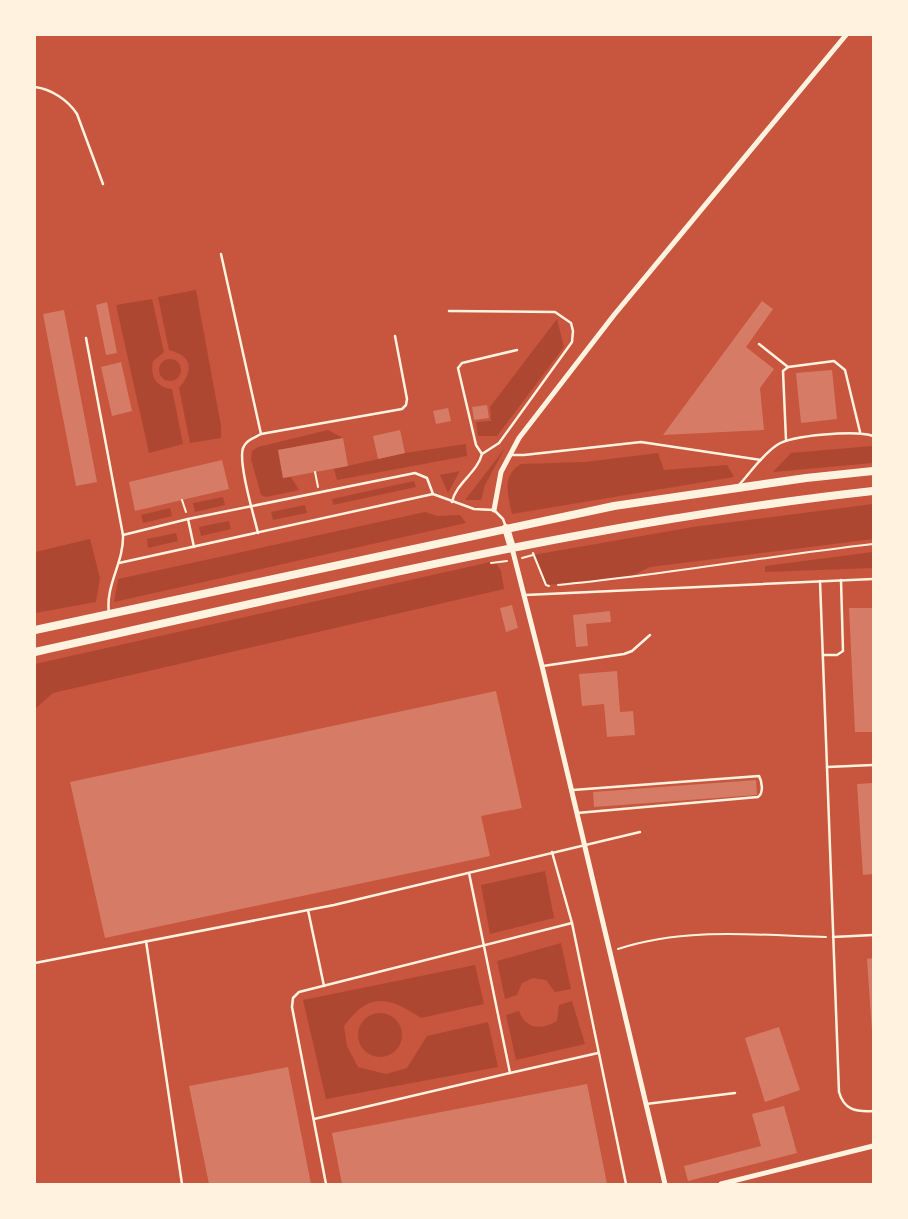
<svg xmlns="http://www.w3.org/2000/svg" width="908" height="1219" font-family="Jost,sans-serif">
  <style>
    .green { fill: #ae4732 }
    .building { fill: #d67c66 }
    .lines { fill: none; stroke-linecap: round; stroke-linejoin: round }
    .path { stroke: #fff3e0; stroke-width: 2 }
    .service { stroke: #fff3e0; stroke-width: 2.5 }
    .minor { stroke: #fff3e0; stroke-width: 5 }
    .trunk { stroke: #fff3e0; stroke-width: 8 }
  </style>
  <rect width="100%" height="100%" fill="#c8553d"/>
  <!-- green -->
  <g class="green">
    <path d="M196 290 221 426V438L190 443 179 388C194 371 193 356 169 350L158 297Z"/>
    <path d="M152 299 164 352 153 361C150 377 156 387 172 389L183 444 149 453 116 305Z"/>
    <polygon points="557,319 564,347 497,436 478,436 476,422 491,421 490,407"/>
    <circle cx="170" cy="370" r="11"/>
    <polygon points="328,430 343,438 278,450 283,478 291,477 299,490 266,497 261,495 251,459 252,451 258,447"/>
    <polygon points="466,444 467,456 337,480 334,469 405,453"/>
    <polygon points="872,446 873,463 773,472 791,453"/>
    <polygon points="505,448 485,485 481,500 465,500"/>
    <path d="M658 453 664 470 727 465 734 477 512 514C508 495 501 476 521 464L585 462Z"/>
    <polygon points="460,471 448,493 440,475"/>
    <polygon points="414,481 416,487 333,505 332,499"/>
    <polygon points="223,497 225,505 195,512 193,503"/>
    <polygon points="873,504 873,539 650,567 629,577 546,585 533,555 693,527"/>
    <polygon points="305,505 307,513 273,520 271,512"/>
    <polygon points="170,508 172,516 143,523 141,515"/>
    <polygon points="425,512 437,516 460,515 466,523 114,602 118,579"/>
    <polygon points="229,521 231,529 201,536 199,527"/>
    <polygon points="176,533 178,541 148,548 147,539"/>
    <polygon points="90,539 100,578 96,602 35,613 35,552"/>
    <polygon points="873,552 873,568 765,572 765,566"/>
    <polygon points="495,561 501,571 504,589 53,693 35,709 35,664"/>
    <polygon points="545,871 554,918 490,934 481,885"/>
    <polygon points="561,943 571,989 555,992 546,980 533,978 522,983 517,995 505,999 497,961"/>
    <path d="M475 965 484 1004 421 1018C388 996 369 992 344 1026L347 1046 358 1067 386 1074 407 1068 427 1036 488 1022 498 1067 326 1099 303 1000Z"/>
    <path d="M572 1001 585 1044 516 1060 506 1015 519 1011C526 1030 542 1030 557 1021L559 1005Z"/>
    <circle cx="380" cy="1035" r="22"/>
  </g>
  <!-- building -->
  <g class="building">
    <polygon points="762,301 773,309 746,347 774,369 760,388 764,430 663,435"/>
    <polygon points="107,302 117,353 106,355 96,305"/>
    <polygon points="64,310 97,482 76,486 43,314"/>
    <polygon points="121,362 132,411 112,416 101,367"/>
    <polygon points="832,370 837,419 801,423 796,373"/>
    <polygon points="487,405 489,418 474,420 472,407"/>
    <polygon points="448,408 451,421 436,424 433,411"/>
    <polygon points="400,430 405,453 378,459 373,436"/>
    <polygon points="343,438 348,466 283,478 278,450"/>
    <polygon points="222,460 229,489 135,511 129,482"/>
    <polygon points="512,605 518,628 506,632 500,608"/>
    <polygon points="849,608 873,608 873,732 855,732"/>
    <polygon points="610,611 611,622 586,624 588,646 576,647 573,615"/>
    <polygon points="617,671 620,712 633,711 635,735 607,737 604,704 582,706 579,674"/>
    <polygon points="496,691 522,808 481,816 490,856 105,938 70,782"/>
    <polygon points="756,780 757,795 594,807 593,792"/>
    <polygon points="873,783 873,874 863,875 857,784"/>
    <polygon points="873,958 873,1031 872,1031 867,959"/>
    <polygon points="779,1027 800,1090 765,1102 745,1038"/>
    <polygon points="288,1067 311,1184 209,1184 189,1086"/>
    <polygon points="587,1084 607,1184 342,1184 332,1133"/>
    <polygon points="784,1106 797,1153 688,1181 684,1166 761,1146 752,1114"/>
  </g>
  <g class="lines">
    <!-- path -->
    <g class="path">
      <polyline points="315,472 318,487"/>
      <polyline points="182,500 186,512"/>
      <polyline points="533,553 546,585 549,586"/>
      <polyline points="522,558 533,555"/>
      <polyline points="491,563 507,561"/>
      <path d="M558 585C664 575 768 556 873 544"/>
      <path d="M618 949C685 927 757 935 826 937"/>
    </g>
    <!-- service -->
    <g class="service">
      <path d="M35 87C51 89 68 100 77 114L103 184"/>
      <polyline points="221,254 261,434"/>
      <polyline points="449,311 555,312 571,323 573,331 572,342 499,443 482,454"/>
      <path d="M86 338 123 535C124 563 105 585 109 613"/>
      <polyline points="759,344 788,367"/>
      <polyline points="786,440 783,371 788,367 834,361 845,370 860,432"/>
      <polyline points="510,455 524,455 641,442 761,460"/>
      <path d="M739 485C751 472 762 455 777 445 791 435 857 430 873 436"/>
      <path d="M452 502C456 483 477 473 482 454L476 445 458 368 462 363 517 350"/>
      <polyline points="188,519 194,547"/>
      <path d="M258 533C254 516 238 463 243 448 246 440 254 438 261 434L402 409 406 405 407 399 395 336"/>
      <polyline points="123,535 188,519 415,473 427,478 433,494"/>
      <polyline points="119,563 433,494 474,509 494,510 503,519 506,527"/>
      <polyline points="820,581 827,767 873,765"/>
      <polyline points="525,595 873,579"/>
      <polyline points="823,655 837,655 843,651 841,580"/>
      <polyline points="543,666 624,654 632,651 650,635"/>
      <path d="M827 767 839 1092C844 1110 856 1112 873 1111"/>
      <path d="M573 790 759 776C762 781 764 793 758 797L577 813"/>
      <polyline points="552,852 572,923 626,1184"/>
      <polyline points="469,873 510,1073 598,1053"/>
      <polyline points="308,910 324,986"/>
      <polyline points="833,937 873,935"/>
      <polyline points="146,941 182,1184"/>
      <polyline points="35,963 334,905 640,832"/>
      <polyline points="646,1104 735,1093"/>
      <polyline points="314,1119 510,1073"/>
      <polyline points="326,1184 292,1007 293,998 299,992 572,923"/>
    </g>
    <!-- minor -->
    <g class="minor">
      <polyline points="494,510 501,472 519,438 614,315 846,35"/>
      <polyline points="512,548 542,666 665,1184"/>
      <polyline points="721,1184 873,1146"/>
    </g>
    <!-- trunk -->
    <g class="trunk">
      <polyline points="506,528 512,548"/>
      <polyline points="35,630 614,506 806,478 873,471"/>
      <path d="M35 652C312 591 590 522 873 491"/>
    </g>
  </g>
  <!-- border -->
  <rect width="908" height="1219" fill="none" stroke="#fff3e0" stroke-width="72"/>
</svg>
